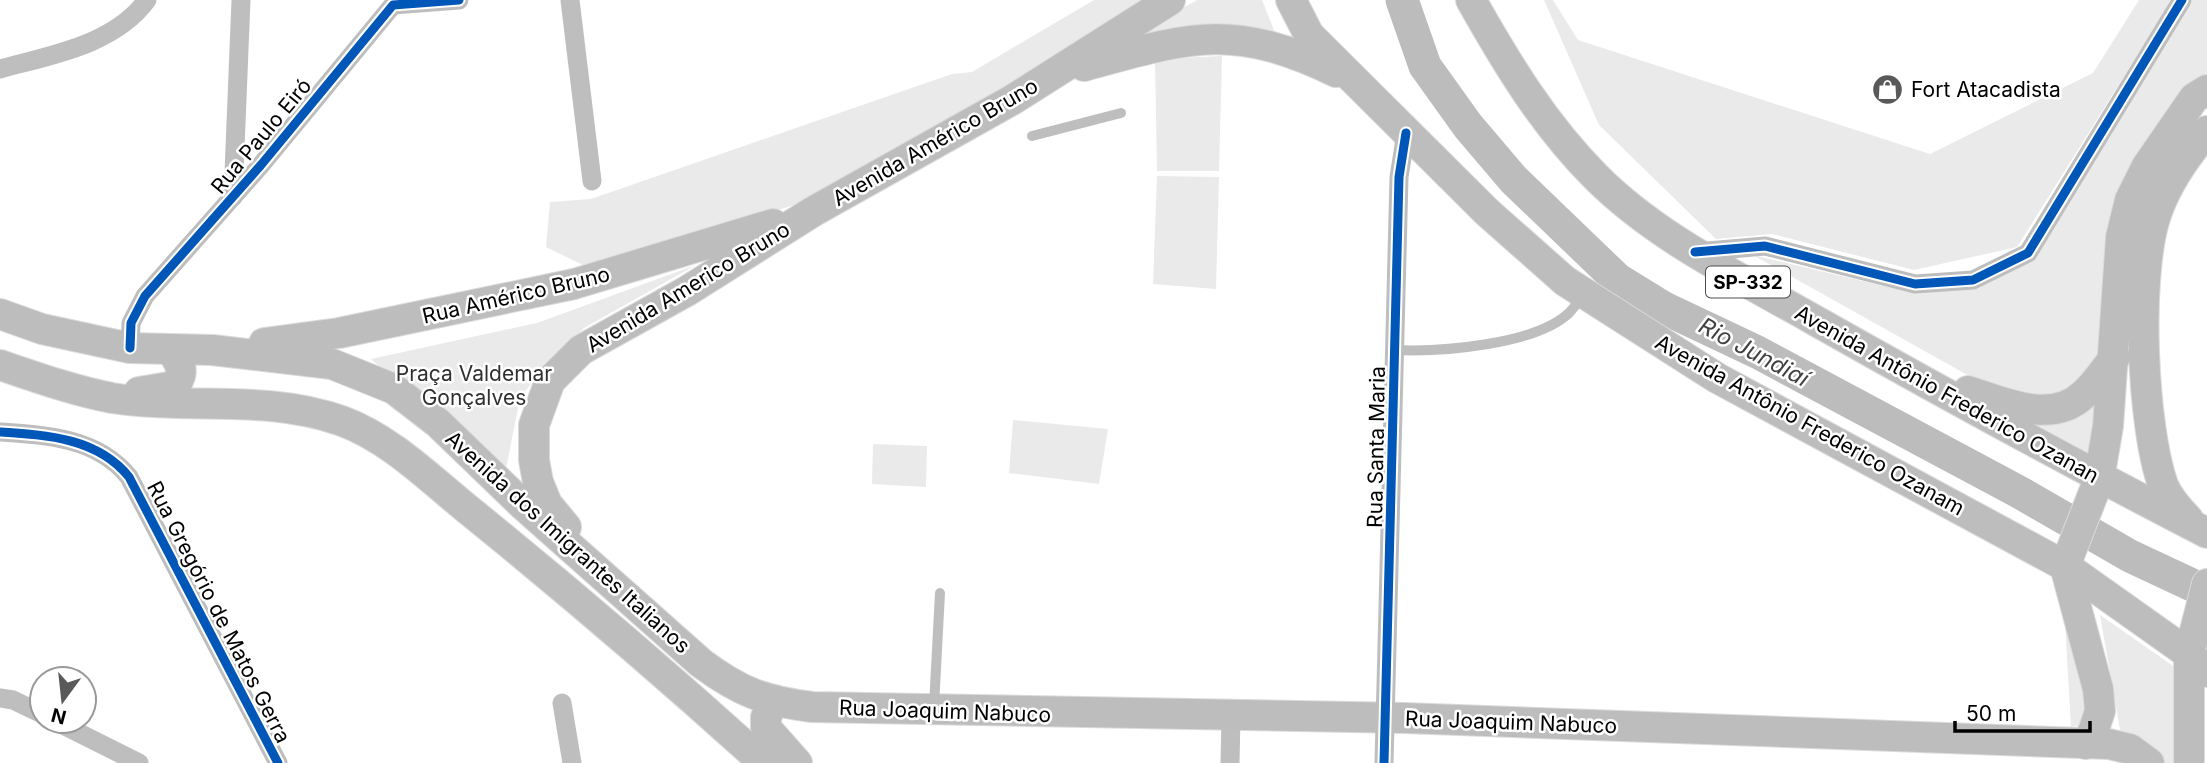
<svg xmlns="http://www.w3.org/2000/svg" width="2207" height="763" font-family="Inter,sans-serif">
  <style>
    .green { fill: #eaeaea }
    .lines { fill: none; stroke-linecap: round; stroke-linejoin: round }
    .river { stroke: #bcbcbc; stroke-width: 33 }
    .primary-casing { stroke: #dbdbdb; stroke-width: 32 }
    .service { stroke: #bebebe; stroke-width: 10 }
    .minor { stroke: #bebebe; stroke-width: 19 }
    .primary { stroke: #bdbdbd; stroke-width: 30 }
    .cycleway-casing { stroke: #fff; stroke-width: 13 }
    .cycleway { stroke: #0057b8; stroke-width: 9 }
    .labels { text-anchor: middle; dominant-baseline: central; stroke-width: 5; stroke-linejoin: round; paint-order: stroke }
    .shield { fill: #fff; stroke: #4c4c4c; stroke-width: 2 }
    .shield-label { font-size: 19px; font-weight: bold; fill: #000 }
    .poi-label { font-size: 21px; fill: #000; stroke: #fff; text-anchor: start }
    .street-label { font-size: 21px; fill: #000; stroke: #fff }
    .park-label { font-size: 21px; fill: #303030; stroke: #fff }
    .water-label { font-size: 23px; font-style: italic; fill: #414141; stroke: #fff }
  </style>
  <rect width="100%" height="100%" fill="#fff"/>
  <!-- green -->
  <g class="green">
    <polygon points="1094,0 1146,0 955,118 803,202 614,263 587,267 546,247 550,202 591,199 952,74 972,72"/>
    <polygon points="1197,0 1262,0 1277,38 1120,44"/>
    <polygon points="1544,0 1553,0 1578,40 1930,154 2093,73 2139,0 2172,0 2017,247 1914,270 1772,234 1716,239 1599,125"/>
    <polygon points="2192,0 2207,0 2207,79 2107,356 2076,393 2037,400 1996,391 1753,255 1913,293 2030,260"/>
    <polygon points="1222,56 1219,171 1157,171 1155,59"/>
    <polygon points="1157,176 1219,177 1216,289 1153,284"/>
    <polygon points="696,265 584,328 551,358 520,398 505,474 371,359 537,323"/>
    <polygon points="2107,375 2098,458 1981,401 2030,414"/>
    <polygon points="1013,420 1108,429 1099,484 1009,473"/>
    <polygon points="873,444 927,446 926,487 872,484"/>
    <polygon points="2064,604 2091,701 2081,725 2071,727"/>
    <polygon points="2100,615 2176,668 2179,763 2164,763 2156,748 2120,730"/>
  </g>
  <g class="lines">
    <!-- river -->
    <polyline class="river" points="1402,0 1425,66 1468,126 1514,180 1617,279 1664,308 1757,352 2019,492 2130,556 2207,592"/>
    <defs>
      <g id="primary">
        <polyline points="1291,0 1309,35 1487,212 1565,281 1717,378 2065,566 2189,654 2207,672"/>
        <path d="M1471 0C1507 64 1544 125 1596 177 1658 239 1741 278 1816 321 1945 394 2075 465 2207 533"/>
        <path d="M1084 66C1190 37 1232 22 1336 72"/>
        <path d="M0 314 42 329 130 348 212 350 332 364 394 389 438 423 522 504 701 663C740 692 764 701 812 707L1405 718 2109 744 2130 749 2149 763"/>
        <polyline points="264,343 339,333 574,284 773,224"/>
        <path d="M0 365C35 377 75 391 112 398 189 410 267 394 342 421 391 439 431 480 471 512 571 593 669 677 764 763"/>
        <path d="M1968 391C2003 402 2051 425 2083 395 2095 385 2104 370 2115 357"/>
        <path d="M139 392 175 386C185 371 181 365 172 351"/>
        <path d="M2188 519C2179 510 2168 497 2163 485 2142 425 2136 278 2155 218 2165 185 2185 157 2207 131"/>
        <polyline points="566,527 547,504 538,482 534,460 534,425 550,381 581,350 687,291 814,211 1012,100 1170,0"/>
        <polyline points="773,702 766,717 766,728 797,763"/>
        <polyline points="2085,744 2093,732 2100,711 2098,689 2065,566 2099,479 2108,426 2121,237 2130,200 2147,166 2194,98 2207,90"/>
        <polyline points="2189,763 2189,654 2207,584"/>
      </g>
    </defs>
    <!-- primary casing -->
    <use href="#primary" class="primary-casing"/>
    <!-- service -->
    <g class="service">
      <polyline points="1032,136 1121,113"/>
      <path d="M1395 350C1440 352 1535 345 1569 313 1574 308 1578 301 1583 296"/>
      <polyline points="934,706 940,593"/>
    </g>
    <!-- minor -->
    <g class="minor">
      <polyline points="570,0 592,181"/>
      <path d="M0 69C51 55 114 45 147 0"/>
      <polyline points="233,197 241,0"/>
      <polyline points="1696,252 1765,246 1915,284 1973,280 2028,253 2182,0"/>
      <polyline points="130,348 131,323 145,296 261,165 393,5 459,0"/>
      <path d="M0 432C47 435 98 438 129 477L278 763"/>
      <polyline points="0,698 13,700 42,714"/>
      <polyline points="562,703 572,763"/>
      <polyline points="55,721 139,763"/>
      <polyline points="1230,763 1231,717"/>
      <polyline points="1384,763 1399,177 1406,133"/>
    </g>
    <!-- primary -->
    <use href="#primary" class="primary"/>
    <defs>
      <g id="cycleway">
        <polyline points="1695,252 1765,246 1915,284 1973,280 2028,253 2182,0"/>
        <polyline points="130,348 131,323 145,296 261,165 393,5 459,0"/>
        <path d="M0 432C47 435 98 438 129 477L278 763"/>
        <polyline points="1384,763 1399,177 1406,133"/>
      </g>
    </defs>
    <!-- cycleway casing -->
    <use href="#cycleway" class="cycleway-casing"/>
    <!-- cycleway -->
    <use href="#cycleway" class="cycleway"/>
  </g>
  <!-- icons -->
  <defs>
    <symbol id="shop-disc" viewBox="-11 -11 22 22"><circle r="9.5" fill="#595959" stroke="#fff"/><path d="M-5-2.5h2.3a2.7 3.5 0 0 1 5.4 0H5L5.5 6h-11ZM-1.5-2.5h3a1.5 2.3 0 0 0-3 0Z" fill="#fff"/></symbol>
  </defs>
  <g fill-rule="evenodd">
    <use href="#shop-disc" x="1870" y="72" width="35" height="35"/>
  </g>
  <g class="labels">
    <!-- shield labels -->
    <rect class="shield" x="1706" y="266.5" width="84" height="31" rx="5"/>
    <g class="shield-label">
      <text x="1748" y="282">SP-332</text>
    </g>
    <!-- poi labels -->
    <g class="poi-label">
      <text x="1911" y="89">Fort Atacadista</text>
    </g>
    <!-- street labels -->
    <g class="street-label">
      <text transform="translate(261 136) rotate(-50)">Rua Paulo Eiró</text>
      <text transform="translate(935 142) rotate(-30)">Avenida Américo Bruno</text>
      <text transform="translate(688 287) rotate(-31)">Avenida Americo Bruno</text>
      <text transform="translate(516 295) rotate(-13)">Rua Américo Bruno</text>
      <text transform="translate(1947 394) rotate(29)">Avenida Antônio Frederico Ozanan</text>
      <text transform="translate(1810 425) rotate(29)">Avenida Antônio Frederico Ozanam</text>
      <text transform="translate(1376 447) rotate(-89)">Rua Santa Maria</text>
      <text transform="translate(568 542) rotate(42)">Avenida dos Imigrantes Italianos</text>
      <text transform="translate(219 612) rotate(63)">Rua Gregório de Matos Gerra</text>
      <text transform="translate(945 711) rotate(2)">Rua Joaquim Nabuco</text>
      <text transform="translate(1511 722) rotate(2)">Rua Joaquim Nabuco</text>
    </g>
    <!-- park labels -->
    <g class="park-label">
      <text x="474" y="373">Praça Valdemar<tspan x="474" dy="24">Gonçalves</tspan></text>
    </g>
    <!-- water labels -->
    <g class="water-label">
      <text transform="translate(1754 352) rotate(28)">Rio Jundiaí</text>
    </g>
  </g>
  <!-- north arrow -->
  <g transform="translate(63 700) rotate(195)"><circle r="33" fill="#ffffff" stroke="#999999" stroke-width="2"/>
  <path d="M0-5L12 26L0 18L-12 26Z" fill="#595959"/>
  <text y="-10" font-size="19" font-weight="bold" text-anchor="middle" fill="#000000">N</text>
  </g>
  <!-- scale -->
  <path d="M1955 721v10h135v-10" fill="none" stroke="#000000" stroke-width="3.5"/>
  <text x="1966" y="721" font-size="21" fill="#000000" stroke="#ffffff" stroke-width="5" paint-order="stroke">50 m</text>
</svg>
